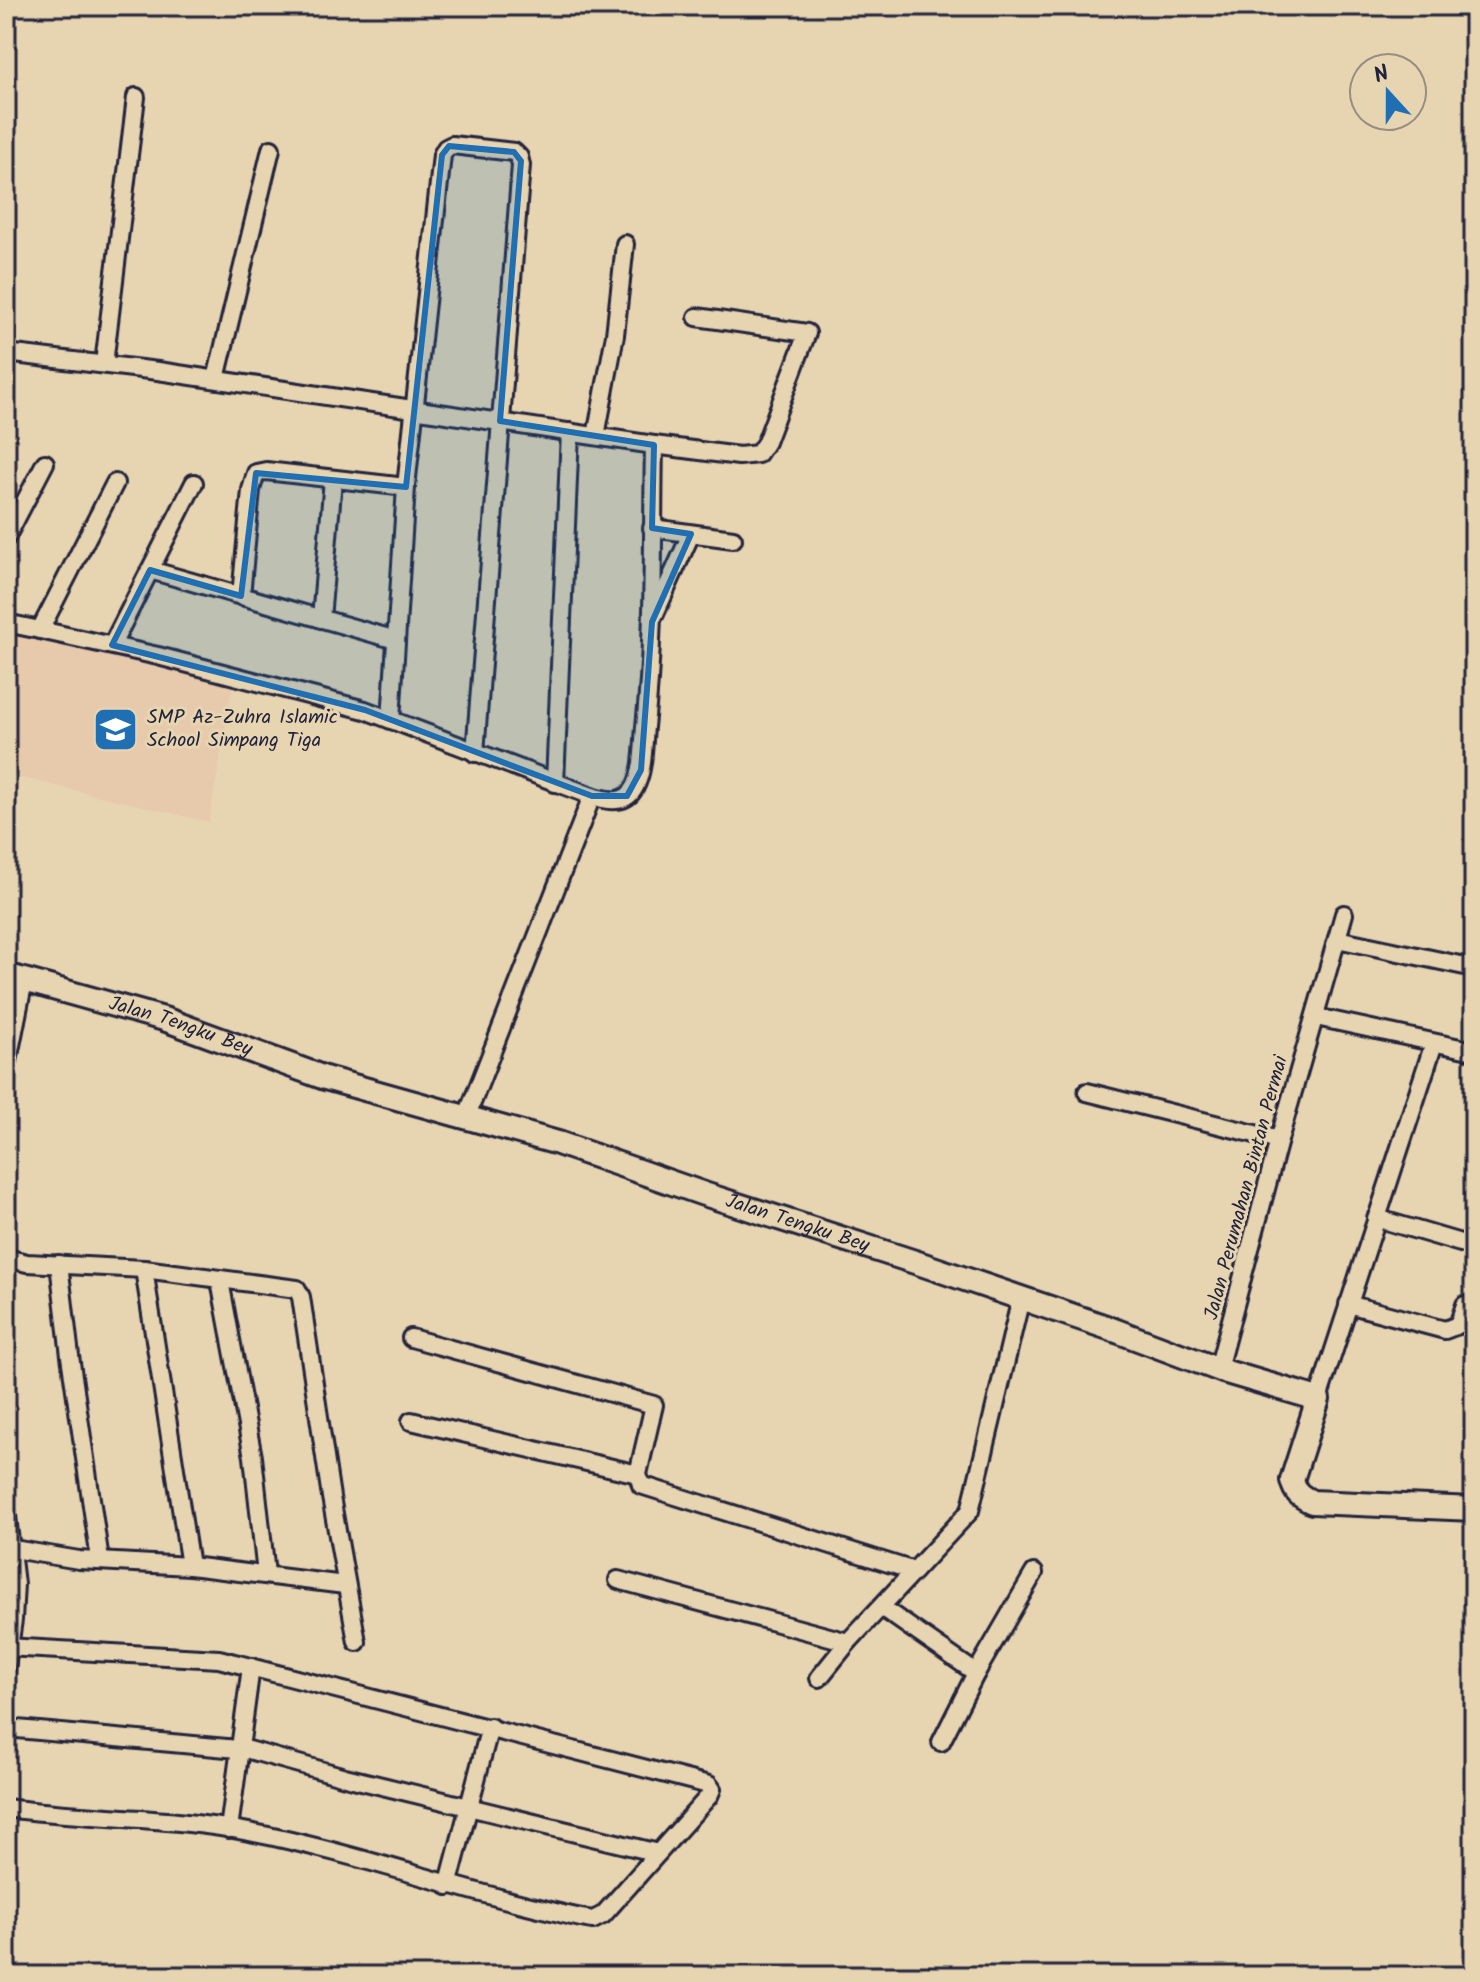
<svg xmlns="http://www.w3.org/2000/svg" width="1480" height="1982" font-family="Kalam,sans-serif">
  <style>
    .built { fill: #e7c9ac }
    .lines { fill: none; stroke-linecap: round; stroke-linejoin: round }
    .street-casing { stroke: #22223b; stroke-width: 22 }
    .secondary-casing { stroke: #22223b; stroke-width: 28 }
    .street { stroke: #e7d5b2; stroke-width: 16 }
    .secondary { stroke: #e7d5b2; stroke-width: 22 }
    .marked { fill: #1f6fb2; fill-opacity: 0.2; stroke: #1f6fb2; stroke-width: 6; stroke-linejoin: round }
    .labels { text-anchor: middle; dominant-baseline: central; stroke-width: 6; stroke-linejoin: round; paint-order: stroke }
    .poi-label { font-size: 20px; fill: #22223b; stroke: #e7d5b2; text-anchor: start }
    .street-label { font-size: 20px; fill: #22223b; stroke: #e7d5b2 }
  </style>
  <rect width="100%" height="100%" fill="#e7d5b2"/>
  <filter id="ink" filterUnits="userSpaceOnUse"><feTurbulence type="fractalNoise" baseFrequency=".0125" numOctaves="2"/><feDisplacementMap in="SourceGraphic" scale="16" xChannelSelector="R" yChannelSelector="G"/><feConvolveMatrix kernelMatrix="1 2 1 2 8 2 1 2 1" color-interpolation-filters="sRGB"/></filter>
  <g filter="url(#ink)">
    <!-- built -->
    <polygon class="built" points="6,632 233,684 209,822 6,774"/>
    <g class="lines">
      <defs>
        <g id="street">
          <polyline points="6,353 158,371 654,445 739,456 758,454 766,442 807,333 697,317"/>
          <polyline points="104,364 136,97"/>
          <polyline points="216,379 271,149"/>
          <polyline points="596,436 615,335 625,244"/>
          <polyline points="652,528 733,539"/>
          <polyline points="6,538 45,463"/>
          <polyline points="150,570 396,640"/>
          <polyline points="241,596 251,490 256,473 266,471 406,487"/>
          <polyline points="654,616 691,534"/>
          <polyline points="321,619 333,479"/>
          <polyline points="6,623 40,630 115,483"/>
          <path d="M40 630 158 656 365 710 592 796C608 801 626 805 635 787 644 770 643 746 645 727 655 634 652 539 654 445"/>
          <polyline points="112,645 194,483"/>
          <polyline points="391,720 406,487 442,155 446,148 452,145 514,152 519,157 521,165 475,753"/>
          <polyline points="555,783 570,432"/>
          <polyline points="1337,939 1474,968"/>
          <polyline points="1316,1017 1474,1051"/>
          <polyline points="6,1071 24,980"/>
          <polyline points="1087,1092 1279,1140"/>
          <polyline points="466,1118 592,796"/>
          <polyline points="1376,1218 1474,1247"/>
          <polyline points="6,1258 27,1263 144,1269 297,1289 301,1297 331,1497 357,1642"/>
          <polyline points="59,1264 70,1356 100,1560"/>
          <polyline points="144,1269 190,1566"/>
          <polyline points="220,1281 253,1457 266,1574"/>
          <polyline points="1348,1304 1445,1330 1458,1325 1465,1305"/>
          <polyline points="411,1338 654,1405 638,1474 641,1485 914,1571"/>
          <polyline points="1218,1369 1279,1140 1344,914"/>
          <polyline points="1318,1399 1434,1043"/>
          <polyline points="411,1421 638,1474"/>
          <polyline points="6,1508 15,1584 13,1620 6,1668"/>
          <polyline points="13,1549 79,1560 190,1566 345,1585"/>
          <polyline points="618,1580 848,1642 970,1511 1021,1298"/>
          <polyline points="881,1607 976,1673 941,1742"/>
          <path d="M6 1647 219 1659 709 1785 712 1789 709 1796 603 1915 593 1920C571 1917 549 1910 527 1905 434 1882 343 1850 249 1832 169 1816 87 1819 6 1808"/>
          <polyline points="976,1673 1034,1573"/>
          <polyline points="819,1678 848,1642"/>
          <polyline points="6,1728 249,1750 345,1777 658,1853"/>
          <polyline points="229,1829 251,1667"/>
          <polyline points="448,1886 490,1727"/>
        </g>
        <g id="secondary">
          <path id="s1" d="M6 975 164 1019 325 1078 558 1143 704 1194 918 1263 1106 1327 1223 1371 1318 1399 1292 1480C1295 1493 1300 1496 1312 1502L1474 1509"/>
        </g>
      </defs>
      <!-- street casing -->
      <use href="#street" class="street-casing"/>
      <!-- secondary casing -->
      <use href="#secondary" class="secondary-casing"/>
      <!-- street -->
      <use href="#street" class="street"/>
      <!-- secondary -->
      <use href="#secondary" class="secondary"/>
    </g>
  </g>
  <!-- marked area -->
  <path class="marked" d="M449 146 514 152 521 161 500 421 654 445 652 528 691 534 652 622 641 770 627 796H592L365 710 112 645 150 570 241 596 256 473 406 487 442 155Z"/>
  <!-- icons -->
  <defs>
    <symbol id="school-square" viewBox="-11 -11 22 22"><rect x="-9" y="-9" width="18" height="18" rx="4" fill="#1f6fb2" stroke="#e7d5b2"/><path d="M0-5L7-2L0 1L-7-2ZM-4 1L0 2.5L4 1V4Q0 6-4 4Z" fill="#fff"/></symbol>
  </defs>
  <g fill-rule="evenodd">
    <use href="#school-square" x="90" y="704" width="51" height="51"/>
  </g>
  <g class="labels">
    <!-- poi labels -->
    <g class="poi-label">
      <text x="147" y="718">SMP Az-Zuhra Islamic<tspan x="147" dy="23">School Simpang Tiga</tspan></text>
    </g>
    <!-- street labels -->
    <g class="street-label">
      <text stroke="none"><textPath href="#s1" startOffset="182">Jalan Tengku Bey</textPath></text>
      <text transform="translate(1247 1188) rotate(-75)">Jalan Perumahan Bintan Permai</text>
      <text stroke="none"><textPath href="#s1" startOffset="830">Jalan Tengku Bey</textPath></text>
    </g>
  </g>
  <!-- margin -->
  <rect width="1480" height="1982" fill="none" stroke="#e7d5b2" stroke-width="32"/>
  <rect x="16" y="16" width="1448" height="1950" fill="none" stroke="#22223b" stroke-width="3" filter="url(#ink)"/>
  <!-- north arrow -->
  <g transform="translate(1388 92) rotate(339)"><circle r="38" fill="#e7d5b2" stroke="#988d82" stroke-width="2"/>
  <path d="M0-6L14 30L0 20L-14 30Z" fill="#1f6fb2"/>
  <text y="-12" font-size="22" font-weight="bold" text-anchor="middle" fill="#22223b">N</text>
  </g>
</svg>
